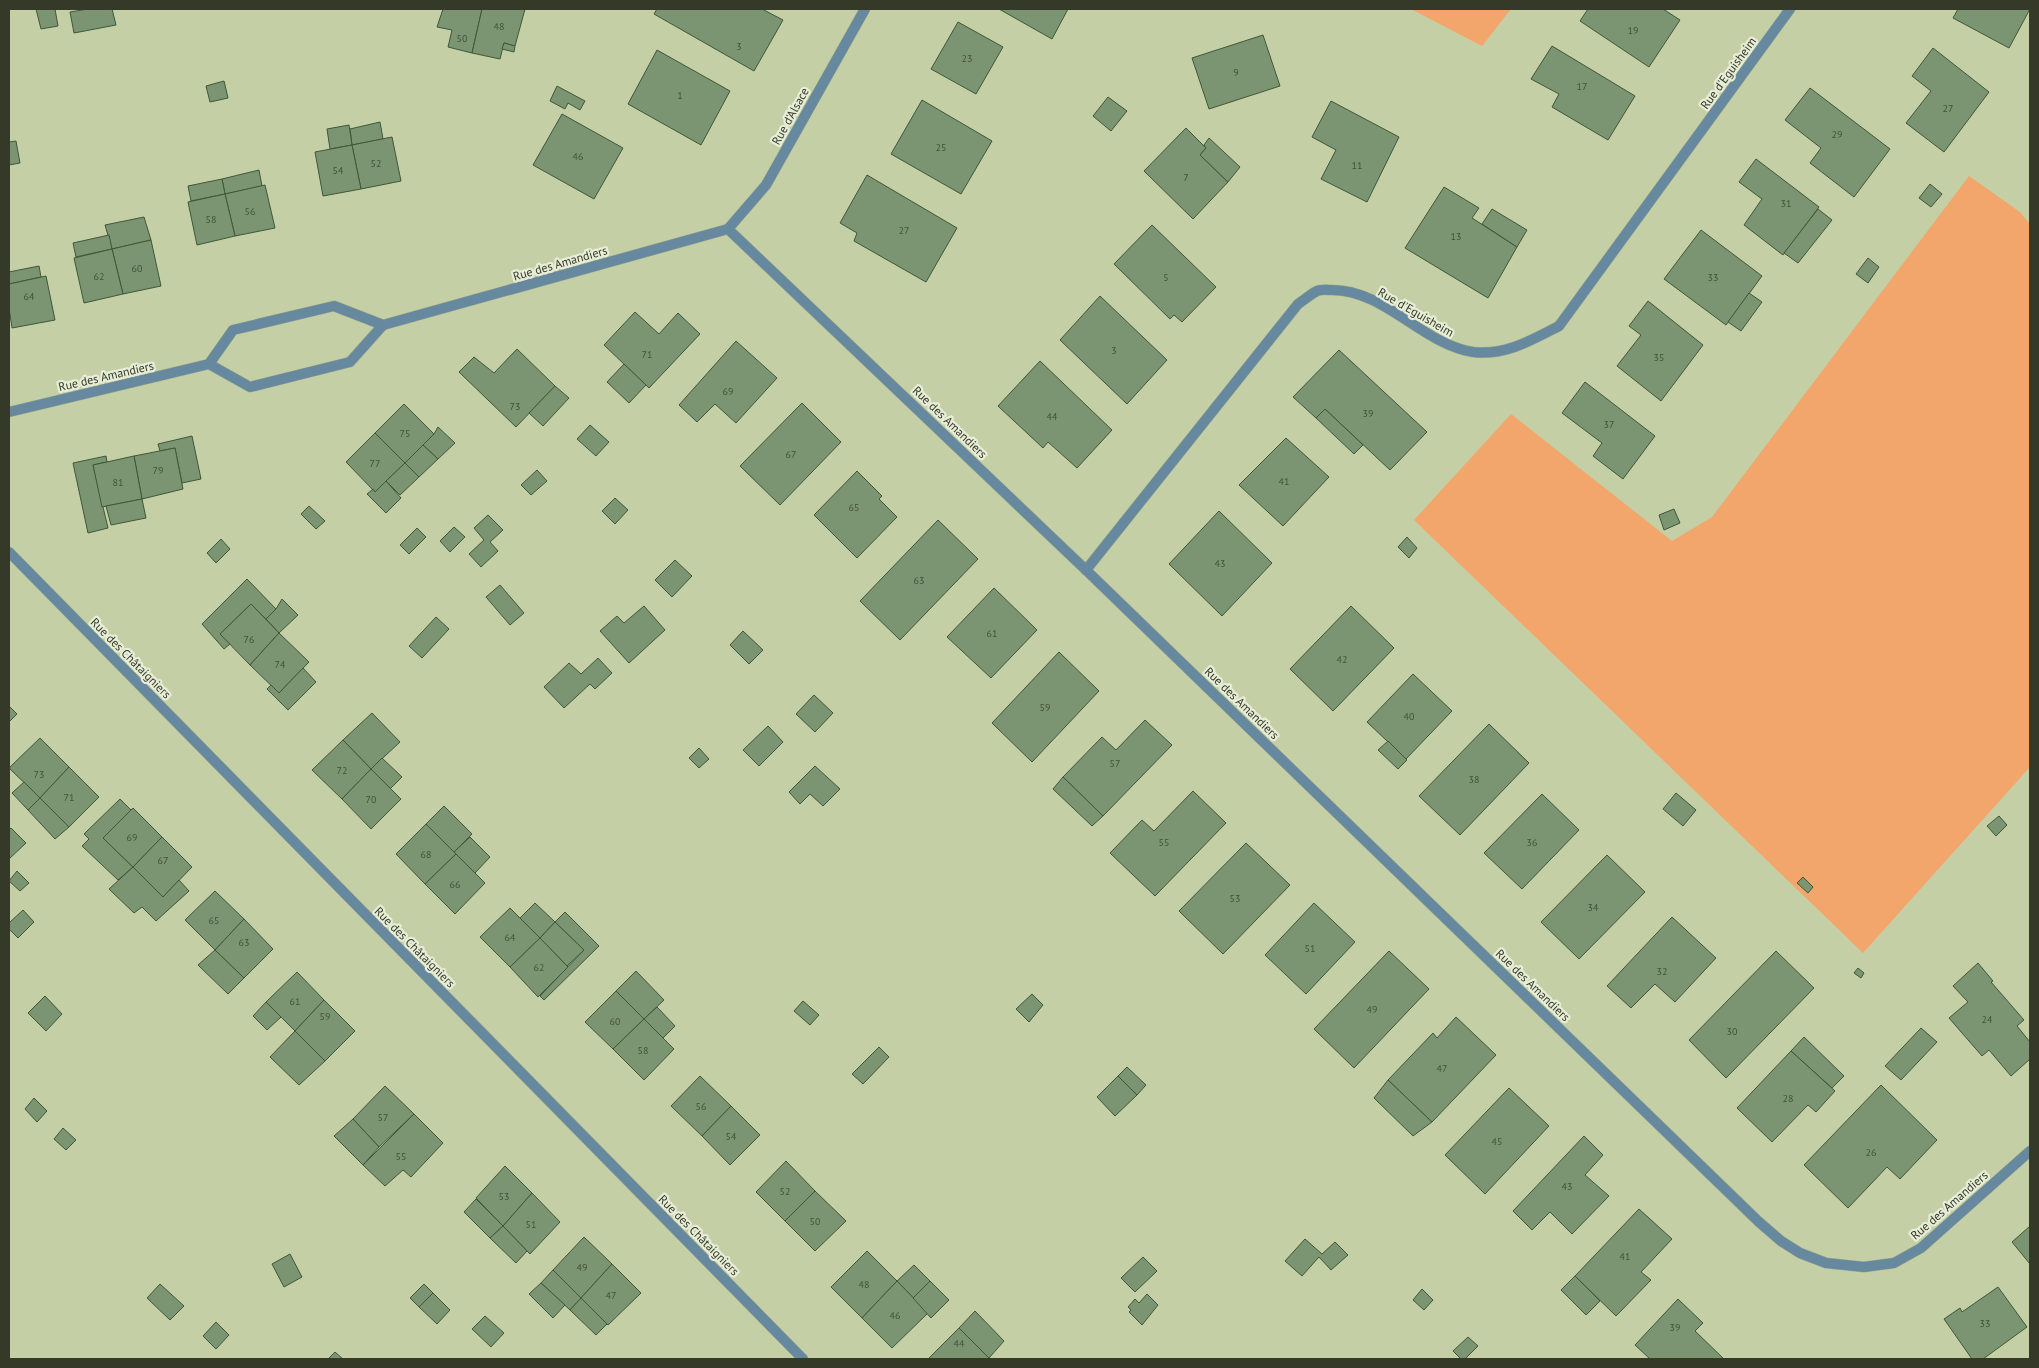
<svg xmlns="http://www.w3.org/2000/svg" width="2039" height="1368" font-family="'PT Sans',sans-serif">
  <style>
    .green { fill: #f2a66b }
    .building { fill: #7b9573; stroke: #3f5738 }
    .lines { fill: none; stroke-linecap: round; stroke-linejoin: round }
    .street-casing { stroke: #a5ae8a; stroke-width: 11 }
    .street { stroke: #6689a0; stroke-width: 10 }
    .labels { text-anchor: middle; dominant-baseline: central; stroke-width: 4.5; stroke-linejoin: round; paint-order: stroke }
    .number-label { font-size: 10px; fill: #46503b }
    .street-label { font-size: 12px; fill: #353928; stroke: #e8edd8 }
  </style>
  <rect width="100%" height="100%" fill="#c5cfa5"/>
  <!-- green -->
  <g class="green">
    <polygon points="1411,9 1511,9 1482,46"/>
    <polygon points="1969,176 2020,212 2030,224 2030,767 1863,953 1414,520 1511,414 1672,541 1712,517"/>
  </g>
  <!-- building -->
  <g class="building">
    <polygon points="36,9 55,9 58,26 41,29"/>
    <polygon points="88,9 112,9 116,25 74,33 70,12"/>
    <polygon points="443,9 482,9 472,53 448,47 452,30 437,27"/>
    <polygon points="482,9 525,9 515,46 504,43 500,59 472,53"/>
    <polygon points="657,9 762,9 783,20 754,71 654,14"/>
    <polygon points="999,9 1068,9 1052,39"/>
    <polygon points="1588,9 1663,9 1680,20 1649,67 1580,21"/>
    <polygon points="1958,9 2030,9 2009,48 1953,18"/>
    <polygon points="958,22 1003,47 976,94 931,69"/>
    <polygon points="1263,35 1280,86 1209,109 1192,58"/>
    <polygon points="504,43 515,46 514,52 502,49"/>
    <polygon points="1552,46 1635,96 1608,140 1552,107 1559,94 1531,79"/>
    <polygon points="1933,48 1989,92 1944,152 1906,123 1931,91 1912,76"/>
    <polygon points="657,50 730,91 701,145 628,104"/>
    <polygon points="224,81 228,98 210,102 206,86"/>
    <polygon points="557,86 585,101 580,110 568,103 565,109 550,101"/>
    <polygon points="1810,88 1890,149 1854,197 1810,163 1821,148 1785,120"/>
    <polygon points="1108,97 1127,111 1111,131 1093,116"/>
    <polygon points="922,100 992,141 961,194 891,154"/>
    <polygon points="1331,101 1399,137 1367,202 1321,179 1336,150 1312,137"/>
    <polygon points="562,114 623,148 594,199 533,165"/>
    <polygon points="380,122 383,139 352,145 350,129"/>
    <polygon points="349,125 352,145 330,149 327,129"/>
    <polygon points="1186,128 1206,148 1200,155 1228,182 1193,219 1144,171"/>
    <polygon points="392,137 401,181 361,189 352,145"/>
    <polygon points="1209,138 1240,167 1228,182 1200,155 1206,148 1204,145"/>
    <polygon points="16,141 20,163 9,165 9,142"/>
    <polygon points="352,145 361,189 323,196 315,152"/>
    <polygon points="1756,159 1819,207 1783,255 1744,225 1762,199 1739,182"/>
    <polygon points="259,170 262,186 225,194 222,179"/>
    <polygon points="867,175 957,228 926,282 854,241 857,233 840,223"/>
    <polygon points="222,179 225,194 191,201 188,186"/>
    <polygon points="1930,184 1942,194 1931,207 1919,198"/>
    <polygon points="265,185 275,228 235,236 225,194"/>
    <polygon points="1444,187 1479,208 1472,218 1517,247 1488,298 1405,248"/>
    <polygon points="225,194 235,236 197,245 188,202"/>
    <polygon points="1492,209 1527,230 1517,247 1482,224"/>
    <polygon points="1818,209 1832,220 1798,263 1784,253"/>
    <polygon points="144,217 151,240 112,249 105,225"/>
    <polygon points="1152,225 1216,287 1182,322 1174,315 1170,319 1114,264"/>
    <polygon points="1701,230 1762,276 1726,325 1664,279"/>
    <polygon points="109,235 112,249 76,257 73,243"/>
    <polygon points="151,240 161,286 123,294 112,249"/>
    <polygon points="112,249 123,294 84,303 74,258"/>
    <polygon points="1868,258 1879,267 1868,283 1856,274"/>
    <polygon points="39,266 41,277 9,284 9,272"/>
    <polygon points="46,276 55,320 12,328 9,308 9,284"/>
    <polygon points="1749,293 1762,302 1741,331 1728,322"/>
    <polygon points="1100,296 1167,360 1127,404 1060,340"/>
    <polygon points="1648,301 1703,345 1661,401 1617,366 1641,335 1629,326"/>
    <polygon points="635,312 659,334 678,313 700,334 649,388 604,345"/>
    <polygon points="736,341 777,378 736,423 715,404 697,422 679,405"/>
    <polygon points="517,349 555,386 516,427 459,372 474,357 494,373"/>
    <polygon points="1339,350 1427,432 1390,470 1325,409 1316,418 1293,397"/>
    <polygon points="1040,361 1112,430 1077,468 1048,442 1043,448 998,406"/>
    <polygon points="624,364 646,385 629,403 607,382"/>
    <polygon points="1585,382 1655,436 1623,479 1593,456 1602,443 1562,413"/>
    <polygon points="555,386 569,398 543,426 529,413"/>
    <polygon points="802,403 841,442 780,505 740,466"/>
    <polygon points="404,404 434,434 405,463 375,433"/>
    <polygon points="1325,409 1363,445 1354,454 1316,418"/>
    <polygon points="590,425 609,442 596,456 577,439"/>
    <polygon points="438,427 455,443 438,459 423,445 434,434"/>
    <polygon points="375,433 405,463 375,492 346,462"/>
    <polygon points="192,436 201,479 182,483 175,448 160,451 158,444"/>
    <polygon points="1286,438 1329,477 1283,526 1239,485"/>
    <polygon points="423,445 438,459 419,477 405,463"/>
    <polygon points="175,448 183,489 142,499 134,456"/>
    <polygon points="106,456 107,462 93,465 108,528 88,533 73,463"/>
    <polygon points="134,456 142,499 102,507 93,465"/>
    <polygon points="405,463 419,477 400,495 386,481"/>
    <polygon points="537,470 547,481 531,495 521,485"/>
    <polygon points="857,471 882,496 879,499 897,517 857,558 814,515"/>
    <polygon points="386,481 401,498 386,513 367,494 373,489 375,492"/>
    <polygon points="615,498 628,510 615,524 602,511"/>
    <polygon points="142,499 146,518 111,525 106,506"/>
    <polygon points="309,506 325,521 316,529 301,514"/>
    <polygon points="1674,509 1680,523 1664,530 1659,515"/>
    <polygon points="1219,511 1272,563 1222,616 1169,564"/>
    <polygon points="488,515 503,530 490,542 498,551 481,567 469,554 484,540 474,528"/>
    <polygon points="938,520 978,559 900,640 860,601"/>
    <polygon points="454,527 465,537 450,552 440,541"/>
    <polygon points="417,528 426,537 409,554 400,545"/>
    <polygon points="1407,537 1417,548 1409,558 1398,547"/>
    <polygon points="221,539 230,549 216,563 207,553"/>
    <polygon points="675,560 692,576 672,597 655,580"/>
    <polygon points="247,579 276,609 266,619 251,604 220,634 230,644 224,649 202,624"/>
    <polygon points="500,585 524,613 510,625 486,597"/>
    <polygon points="994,588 1037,630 991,678 947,637"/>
    <polygon points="282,599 298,615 279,633 266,619 276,609"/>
    <polygon points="251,604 279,633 250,665 220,634"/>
    <polygon points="644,606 665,630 629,663 600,631 617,616 624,623"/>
    <polygon points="1351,606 1394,648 1333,711 1290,669"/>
    <polygon points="436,617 449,629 422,658 409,646"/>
    <polygon points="743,631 763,650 749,664 730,645"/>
    <polygon points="279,633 309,662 279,693 250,665"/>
    <polygon points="1059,652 1099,691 1032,762 992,723"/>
    <polygon points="598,658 612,673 595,689 590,684 564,708 544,687 569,663 581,674"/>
    <polygon points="303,668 316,682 288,710 267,689 271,685 279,693"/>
    <polygon points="1413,674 1452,711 1406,759 1367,722"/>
    <polygon points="814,695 833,713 815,732 796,714"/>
    <polygon points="9,706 17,714 9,722"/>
    <polygon points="372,713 400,742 371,769 343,740"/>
    <polygon points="1145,720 1172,745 1103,816 1063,777 1102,737 1116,750"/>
    <polygon points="1489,724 1529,763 1460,835 1419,796"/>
    <polygon points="768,726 783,742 759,766 743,750"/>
    <polygon points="40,738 69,767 40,798 9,768"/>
    <polygon points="343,740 371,769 342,799 312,770"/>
    <polygon points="1388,741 1407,760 1398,769 1378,750"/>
    <polygon points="699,748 709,759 699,768 689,758"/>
    <polygon points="382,758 402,777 390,789 371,769"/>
    <polygon points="815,766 840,789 823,806 810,794 800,804 789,792"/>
    <polygon points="69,767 99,797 69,827 40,798"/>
    <polygon points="371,769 401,799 371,829 342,799"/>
    <polygon points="1063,777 1103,816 1092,826 1053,789"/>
    <polygon points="24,782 40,798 28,810 12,793"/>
    <polygon points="1193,791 1226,823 1155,896 1110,853 1142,820 1154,831"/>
    <polygon points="1676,793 1696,810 1683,826 1663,809"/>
    <polygon points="1542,794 1579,830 1522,889 1484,853"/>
    <polygon points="40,798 69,827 55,839 28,810"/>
    <polygon points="120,799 131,810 103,838 133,867 118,880 82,846 89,839 84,834"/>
    <polygon points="444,806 472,834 454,852 426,824"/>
    <polygon points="133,808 162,837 133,867 103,838"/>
    <polygon points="1999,816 2007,825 1996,836 1987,826"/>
    <polygon points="426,824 456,854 425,884 396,854"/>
    <polygon points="11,828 26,843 9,859 9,830"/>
    <polygon points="162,837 192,867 163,897 133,867"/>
    <polygon points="470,837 490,857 475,873 454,852"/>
    <polygon points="1246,843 1290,885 1223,954 1179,911"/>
    <polygon points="456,854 485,883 455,914 425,884"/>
    <polygon points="1607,855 1645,892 1579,959 1541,922"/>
    <polygon points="133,867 163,897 179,880 189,891 156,921 142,907 134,913 109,889"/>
    <polygon points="17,871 29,883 20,891 9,881"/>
    <polygon points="1803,877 1813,887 1808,893 1797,883"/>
    <polygon points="215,891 244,919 215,950 185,920"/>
    <polygon points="535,903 555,922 540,938 520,918"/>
    <polygon points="1314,903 1355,942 1306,994 1265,955"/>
    <polygon points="510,908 540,938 510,967 480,937"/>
    <polygon points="23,910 34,922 18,938 9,929 9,923"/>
    <polygon points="565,912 599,946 544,1000 540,996 584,950 555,922"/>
    <polygon points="1672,917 1716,958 1675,1002 1655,984 1631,1008 1607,986"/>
    <polygon points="244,919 273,949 244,978 215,950"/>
    <polygon points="555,922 584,950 567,966 540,938"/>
    <polygon points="540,938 568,967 538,997 510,967"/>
    <polygon points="215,950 244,978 228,994 198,965"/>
    <polygon points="1389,951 1429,989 1354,1068 1314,1029"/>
    <polygon points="1776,951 1814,988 1726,1078 1689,1040"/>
    <polygon points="1978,963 1993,981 1991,982 2024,1020 2017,1026 2030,1042 2030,1059 2011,1076 1989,1050 1982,1056 1949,1018 1968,1002 1953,986"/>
    <polygon points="1858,968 1864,973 1861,978 1854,973"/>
    <polygon points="636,971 664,1000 644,1019 616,991"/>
    <polygon points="297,972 324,1000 295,1031 266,1002"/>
    <polygon points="616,991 644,1019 613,1049 585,1022"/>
    <polygon points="1032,994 1043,1005 1029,1022 1016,1009"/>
    <polygon points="45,996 62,1014 46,1031 28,1013"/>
    <polygon points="324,1000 355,1031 325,1061 295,1031"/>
    <polygon points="803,1001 819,1015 810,1025 794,1011"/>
    <polygon points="266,1002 281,1017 267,1030 253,1016"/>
    <polygon points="657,1007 675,1026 663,1038 644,1019"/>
    <polygon points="1456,1017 1496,1055 1432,1122 1388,1080 1433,1033 1437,1038"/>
    <polygon points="644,1019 674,1049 644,1080 613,1049"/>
    <polygon points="1921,1028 1937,1042 1901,1080 1885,1066"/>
    <polygon points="295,1031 325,1061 299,1085 270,1057"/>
    <polygon points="1804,1037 1844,1076 1832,1088 1791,1051"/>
    <polygon points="879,1047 889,1057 863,1084 852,1074"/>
    <polygon points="1791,1051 1835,1091 1816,1112 1808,1105 1772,1142 1737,1108"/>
    <polygon points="1127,1067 1146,1085 1137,1095 1118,1076"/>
    <polygon points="700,1076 731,1106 702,1136 671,1106"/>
    <polygon points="1118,1076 1137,1095 1115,1116 1097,1097"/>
    <polygon points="1388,1080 1432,1122 1413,1136 1374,1098"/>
    <polygon points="1881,1085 1937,1140 1900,1179 1887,1167 1848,1208 1804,1165"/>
    <polygon points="385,1086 414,1114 379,1147 353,1119"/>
    <polygon points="1509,1088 1549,1126 1485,1194 1445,1155"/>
    <polygon points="34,1098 47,1111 37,1122 25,1109"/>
    <polygon points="731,1106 760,1135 730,1165 702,1136"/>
    <polygon points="414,1114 443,1143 411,1177 403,1170 385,1186 363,1165"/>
    <polygon points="353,1119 379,1147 363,1165 334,1136"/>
    <polygon points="63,1128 76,1140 66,1150 54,1139"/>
    <polygon points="1584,1136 1603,1155 1585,1175 1609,1196 1572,1234 1550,1212 1532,1230 1513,1211"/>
    <polygon points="786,1161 815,1191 785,1221 756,1192"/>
    <polygon points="505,1166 532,1193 503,1226 476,1198"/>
    <polygon points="815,1191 846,1221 815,1251 785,1221"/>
    <polygon points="532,1193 560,1222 530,1254 503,1226"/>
    <polygon points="476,1199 503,1226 490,1238 464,1212"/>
    <polygon points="1639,1209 1672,1239 1641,1272 1651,1280 1616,1316 1575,1276"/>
    <polygon points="503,1226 527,1251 516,1263 490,1238"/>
    <polygon points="2030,1226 2030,1264 2012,1242"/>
    <polygon points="584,1237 612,1264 581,1298 553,1270"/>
    <polygon points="1305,1239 1322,1254 1335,1242 1348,1255 1331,1270 1319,1257 1302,1276 1285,1261"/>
    <polygon points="867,1251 897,1281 862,1318 831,1287"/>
    <polygon points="290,1254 302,1277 284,1287 272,1264"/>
    <polygon points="1143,1257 1157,1271 1135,1292 1121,1278"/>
    <polygon points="612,1264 641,1293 608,1325 581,1298"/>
    <polygon points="914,1265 930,1281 913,1298 897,1281"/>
    <polygon points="553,1270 581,1298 570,1310 541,1283"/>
    <polygon points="1575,1276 1600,1301 1586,1315 1561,1290"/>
    <polygon points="897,1281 928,1313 892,1348 862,1318"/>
    <polygon points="930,1281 949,1300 931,1318 913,1298"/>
    <polygon points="541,1283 565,1305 553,1318 529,1294"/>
    <polygon points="160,1284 184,1306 170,1320 147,1298"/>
    <polygon points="424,1284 433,1293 419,1307 410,1298"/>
    <polygon points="1998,1287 2027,1327 1983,1359 1972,1359 1944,1319 1960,1308 1962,1312"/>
    <polygon points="1422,1289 1433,1300 1424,1310 1413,1300"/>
    <polygon points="433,1293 450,1310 437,1324 419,1307"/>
    <polygon points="1147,1294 1158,1305 1142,1325 1129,1312 1131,1310 1128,1307 1135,1299 1139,1303"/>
    <polygon points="581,1298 607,1324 596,1335 570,1310"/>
    <polygon points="1678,1299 1703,1323 1695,1331 1724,1359 1650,1359 1635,1345"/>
    <polygon points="975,1311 1004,1341 989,1358 959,1328"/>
    <polygon points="485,1316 504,1333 491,1347 472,1329"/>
    <polygon points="216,1322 229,1335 216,1349 203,1336"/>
    <polygon points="959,1328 989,1358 988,1359 928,1359"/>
    <polygon points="1468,1337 1478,1346 1465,1359 1461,1359 1453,1351"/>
    <polygon points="335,1352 343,1359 328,1359"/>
  </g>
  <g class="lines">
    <defs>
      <g id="street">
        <polyline points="728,229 1086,570 1759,1222 1781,1241 1800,1253 1826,1263 1864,1267 1894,1263 1921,1248 2030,1151"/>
        <polyline points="728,229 766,185 865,9"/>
        <polyline points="209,364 250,387 350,362 383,325"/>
        <polyline points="9,412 209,364 233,330 334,306 383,325 728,229"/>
        <polyline points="9,552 803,1359"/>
        <path d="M1086 570 1298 304C1304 300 1311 294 1317 291 1321 289 1328 290 1332 290 1385 290 1422 344 1473 352 1505 356 1532 340 1559 326L1790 9"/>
      </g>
    </defs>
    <!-- street casing -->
    <use href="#street" class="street-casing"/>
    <!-- street -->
    <use href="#street" class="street"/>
  </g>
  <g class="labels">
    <!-- number labels -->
    <g class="number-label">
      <text x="499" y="26">48</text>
      <text x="1633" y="30">19</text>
      <text x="462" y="38">50</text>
      <text x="739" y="46">3</text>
      <text x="967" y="58">23</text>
      <text x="1236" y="72">9</text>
      <text x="1582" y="86">17</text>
      <text x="680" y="95">1</text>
      <text x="1948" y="108">27</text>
      <text x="1837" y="134">29</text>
      <text x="941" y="147">25</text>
      <text x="578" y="156">46</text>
      <text x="376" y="163">52</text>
      <text x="1357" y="165">11</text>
      <text x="338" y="170">54</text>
      <text x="1186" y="177">7</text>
      <text x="1786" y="203">31</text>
      <text x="250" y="211">56</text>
      <text x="211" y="219">58</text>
      <text x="904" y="230">27</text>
      <text x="1456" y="236">13</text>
      <text x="137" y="268">60</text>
      <text x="99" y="276">62</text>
      <text x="1166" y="277">5</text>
      <text x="1713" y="277">33</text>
      <text x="29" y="296">64</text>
      <text x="1114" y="350">3</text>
      <text x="647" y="354">71</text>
      <text x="1659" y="357">35</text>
      <text x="728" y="391">69</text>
      <text x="515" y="406">73</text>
      <text x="1368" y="413">39</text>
      <text x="1052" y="416">44</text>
      <text x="1609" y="424">37</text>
      <text x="405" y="433">75</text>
      <text x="791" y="454">67</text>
      <text x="375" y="463">77</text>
      <text x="158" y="470">79</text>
      <text x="1284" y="481">41</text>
      <text x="118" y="482">81</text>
      <text x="854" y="507">65</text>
      <text x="1220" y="563">43</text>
      <text x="919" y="580">63</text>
      <text x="992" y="633">61</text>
      <text x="249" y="639">76</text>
      <text x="1342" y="659">42</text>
      <text x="280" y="664">74</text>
      <text x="1045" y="707">59</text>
      <text x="1409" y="716">40</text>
      <text x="1115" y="763">57</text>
      <text x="342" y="770">72</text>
      <text x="39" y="774">73</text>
      <text x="1474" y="779">38</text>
      <text x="69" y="797">71</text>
      <text x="371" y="799">70</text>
      <text x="132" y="837">69</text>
      <text x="1164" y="842">55</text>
      <text x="1532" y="842">36</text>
      <text x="426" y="854">68</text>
      <text x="163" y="860">67</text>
      <text x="455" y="884">66</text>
      <text x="1235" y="898">53</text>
      <text x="1593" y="907">34</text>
      <text x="214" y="920">65</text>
      <text x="510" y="937">64</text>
      <text x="244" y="942">63</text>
      <text x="1310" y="948">51</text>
      <text x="539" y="967">62</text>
      <text x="1662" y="971">32</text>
      <text x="295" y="1001">61</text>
      <text x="1372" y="1009">49</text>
      <text x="325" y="1016">59</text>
      <text x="1987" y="1019">24</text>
      <text x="615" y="1021">60</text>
      <text x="1732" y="1031">30</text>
      <text x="643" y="1050">58</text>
      <text x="1442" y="1068">47</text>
      <text x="1788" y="1098">28</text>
      <text x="701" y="1106">56</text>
      <text x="383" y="1117">57</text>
      <text x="731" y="1136">54</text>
      <text x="1497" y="1141">45</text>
      <text x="1871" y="1152">26</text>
      <text x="401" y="1156">55</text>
      <text x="1567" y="1186">43</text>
      <text x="785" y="1191">52</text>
      <text x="504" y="1196">53</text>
      <text x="815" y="1221">50</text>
      <text x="531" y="1224">51</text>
      <text x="1625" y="1256">41</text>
      <text x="582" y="1267">49</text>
      <text x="864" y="1284">48</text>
      <text x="611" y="1295">47</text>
      <text x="895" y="1315">46</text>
      <text x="1985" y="1323">33</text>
      <text x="1675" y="1327">39</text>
      <text x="959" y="1343">44</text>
    </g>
    <!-- street labels -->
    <g class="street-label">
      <text transform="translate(1728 73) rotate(-54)">Rue d'Eguisheim</text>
      <text transform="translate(790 116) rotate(-61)">Rue d'Alsace</text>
      <text transform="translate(560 263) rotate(-16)">Rue des Amandiers</text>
      <text transform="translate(1416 312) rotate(30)">Rue d'Eguisheim</text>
      <text transform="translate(106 376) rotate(-13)">Rue des Amandiers</text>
      <text transform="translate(950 422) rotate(44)">Rue des Amandiers</text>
      <text transform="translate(131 658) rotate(45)">Rue des Châtaigniers</text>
      <text transform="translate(1242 703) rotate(44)">Rue des Amandiers</text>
      <text transform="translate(415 947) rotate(45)">Rue des Châtaigniers</text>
      <text transform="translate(1533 985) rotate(44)">Rue des Amandiers</text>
      <text transform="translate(1949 1205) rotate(-41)">Rue des Amandiers</text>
      <text transform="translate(699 1235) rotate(45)">Rue des Châtaigniers</text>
    </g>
  </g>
  <!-- border -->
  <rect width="2039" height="1368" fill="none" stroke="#353928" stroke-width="20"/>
</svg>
